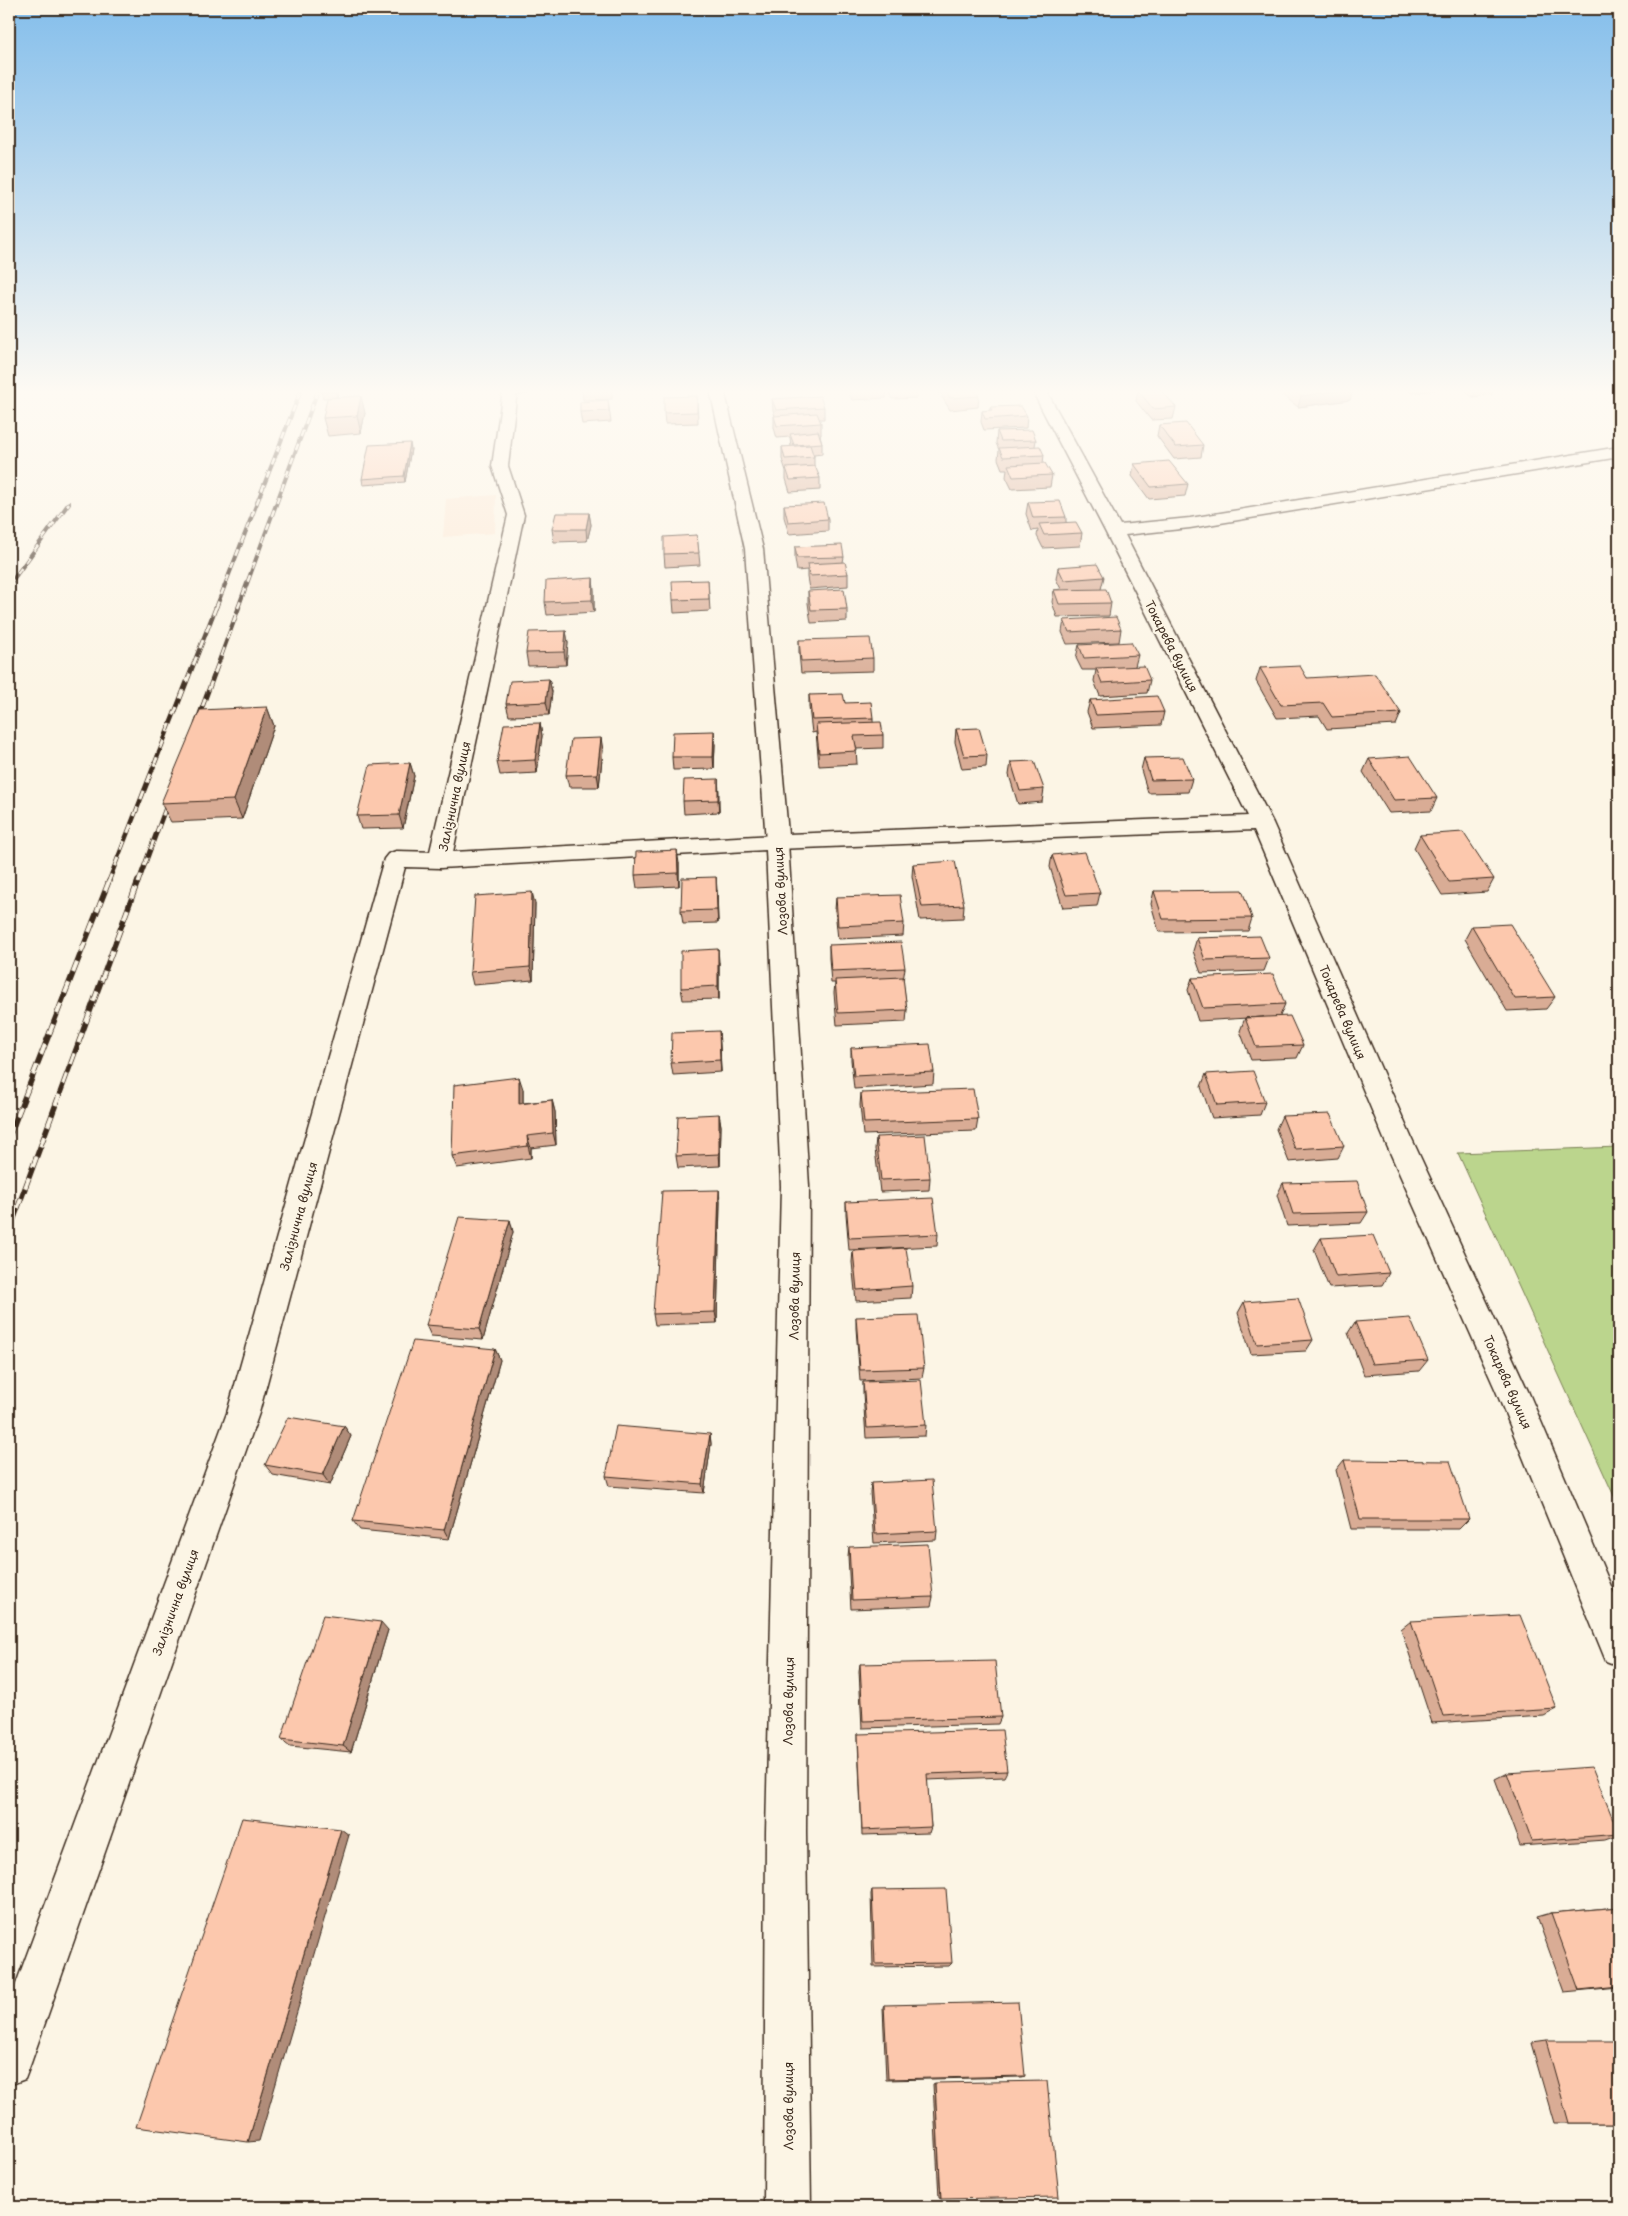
<svg xmlns="http://www.w3.org/2000/svg" width="1628" height="2216" font-family="'Playpen Sans',sans-serif">
  <style>
    .built { fill: #fce8d4 }
    .green { fill: #bbd58d; stroke: #7b8056 }
    .lines { fill: none; stroke-linecap: round; stroke-linejoin: round }
    .minor-casing { stroke: #3b2a1e; stroke-width: 3 }
    .secondary-casing { stroke: #3b2a1e; stroke-width: 3 }
    .minor { fill: #fcf5e5; fill-rule: evenodd }
    .secondary { fill: #fcf5e5; fill-rule: evenodd }
    .rail-far3-casing { stroke: #3b2a1e; stroke-width: 4 }
    .rail-far2-casing { stroke: #3b2a1e; stroke-width: 4.5 }
    .rail-far1-casing { stroke: #3b2a1e; stroke-width: 5.5 }
    .rail-casing { stroke: #3b2a1e; stroke-width: 6 }
    .rail-far3 { stroke: #fcf5e5; stroke-width: 2.5; stroke-dasharray: 7; stroke-linecap: butt }
    .rail-far2 { stroke: #fcf5e5; stroke-width: 3; stroke-dasharray: 9; stroke-linecap: butt }
    .rail-far1 { stroke: #fcf5e5; stroke-width: 4; stroke-dasharray: 11; stroke-linecap: butt }
    .rail { stroke: #fcf5e5; stroke-width: 4.5; stroke-dasharray: 14; stroke-linecap: butt }
    .wall { fill: #d9ac95; stroke: #3b2a1e }
    .shaded-wall { fill: #b08c79; stroke: #3b2a1e }
    .building { fill: #fcc8ad; stroke: #3b2a1e }
    .labels { text-anchor: middle; dominant-baseline: central; stroke-width: 5; stroke-linejoin: round; paint-order: stroke }
    .street-label { font-size: 12px; fill: #3b2a1e; stroke: #fcf5e5 }
  </style>
  <rect width="100%" height="100%" fill="#fcf5e5"/>
  <filter id="ink" filterUnits="userSpaceOnUse"><feTurbulence type="fractalNoise" baseFrequency=".02" numOctaves="2"/><feDisplacementMap in="SourceGraphic" scale="10" xChannelSelector="R" yChannelSelector="G"/><feConvolveMatrix kernelMatrix="1 2 1 2 8 2 1 2 1" color-interpolation-filters="sRGB"/></filter>
  <g filter="url(#ink)">
    <!-- built -->
    <polygon class="built" points="496,495 495,533 443,537 446,499"/>
    <!-- green -->
    <polygon class="green" points="1619,1147 1619,1507 1458,1153"/>
    <g class="lines">
      <defs>
        <g id="minor">
          <polygon points="504,390 530,390 528,393 510,396 505,395 503,392"/>
          <polygon points="710,390 724,390 763,549 788,834 1248,816 1105,531 1032,390 1046,390 1120,525 1190,518 1619,447 1619,457 1190,528 1125,535 1273,823 1412,1139 1528,1391 1619,1605 1619,1666 1606,1661 1496,1391 1384,1139 1254,830 777,849 769,847 766,842 745,549"/>
          <polygon points="396,851 440,852 448,855 452,860 448,865 440,868 405,867 259,1413 31,2063 25,2079 9,2085 9,2003 227,1413 384,859 388,854"/>
        </g>
        <polygon id="secondary" points="503,390 517,390 508,466 524,515 453,852 777,835 785,837 788,842 809,1186 806,1832 811,2207 764,2207 766,1832 781,1186 766,850 440,868 432,865 428,860 508,515 492,466"/>
      </defs>
      <!-- minor casing -->
      <use href="#minor" class="minor-casing"/>
      <!-- secondary casing -->
      <use href="#secondary" class="secondary-casing"/>
      <!-- minor -->
      <use href="#minor" class="minor"/>
      <!-- secondary -->
      <use href="#secondary" class="secondary"/>
      <defs>
        <g id="rail-far3">
          <polyline points="9,585 69,503"/>
          <polyline points="216,608 301,390"/>
          <polyline points="238,608 318,390"/>
        </g>
        <g id="rail-far2">
          <polyline points="196,724 239,607"/>
          <polyline points="108,883 216,607"/>
          <polyline points="138,883 170,796"/>
        </g>
        <g id="rail-far1">
          <polyline points="9,1137 109,881"/>
          <polyline points="10,1229 138,881"/>
        </g>
        <polyline id="rail" points="9,1231 10,1227"/>
      </defs>
      <!-- rail-far3 casing -->
      <use href="#rail-far3" class="rail-far3-casing"/>
      <!-- rail-far2 casing -->
      <use href="#rail-far2" class="rail-far2-casing"/>
      <!-- rail-far1 casing -->
      <use href="#rail-far1" class="rail-far1-casing"/>
      <!-- rail casing -->
      <use href="#rail" class="rail-casing"/>
      <!-- rail-far3 -->
      <use href="#rail-far3" class="rail-far3"/>
      <!-- rail-far2 -->
      <use href="#rail-far2" class="rail-far2"/>
      <!-- rail-far1 -->
      <use href="#rail-far1" class="rail-far1"/>
      <!-- rail -->
      <use href="#rail" class="rail"/>
    </g>
    <!-- wall -->
    <g class="wall">
      <polygon points="339,390 337,397 323,398 321,392"/>
      <polygon points="582,390 612,390 612,399 583,400"/>
      <polygon points="848,390 887,390 886,398 852,400"/>
      <polygon points="888,390 917,390 916,398 892,399"/>
      <polygon points="936,390 975,390 979,396 978,407 950,410 942,397 942,393 938,394"/>
      <polygon points="1138,390 1176,407 1173,419 1151,420 1136,401"/>
      <polygon points="1276,390 1353,390 1350,400 1298,407"/>
      <polygon points="1407,390 1435,390 1412,393"/>
      <polygon points="1464,390 1493,390 1492,394 1473,397"/>
      <polygon points="697,396 698,423 665,424 664,413"/>
      <polygon points="772,399 824,407 824,419 819,419 821,423 821,435 820,435 822,443 822,454 814,455 814,466 820,478 820,490 790,492 786,479 786,471 782,459 782,447 791,447 790,437 777,438 774,428 774,416 775,416 773,410"/>
      <polygon points="608,400 611,422 582,424 580,412"/>
      <polygon points="990,407 1027,416 1026,428 984,430 981,422 982,411 990,410"/>
      <polygon points="365,413 361,433 328,436 323,418"/>
      <polygon points="1159,425 1203,445 1201,457 1174,459 1157,436"/>
      <polygon points="997,431 1036,440 1035,446 1044,455 1043,463 1052,475 1050,487 1012,489 1006,477 1007,469 1002,469 998,459 999,450 996,443"/>
      <polygon points="411,449 405,482 363,485 362,479"/>
      <polygon points="1134,464 1188,484 1185,496 1149,499 1132,476"/>
      <polygon points="1028,502 1066,517 1066,522 1082,533 1080,546 1043,548 1037,536 1038,530 1032,531 1026,514"/>
      <polygon points="784,505 828,519 828,531 789,534 784,517"/>
      <polygon points="589,513 591,525 587,541 554,542 552,529"/>
      <polygon points="697,535 700,565 665,567 664,554"/>
      <polygon points="795,547 844,557 843,562 848,574 848,586 809,589 807,577 807,570 797,571 795,559"/>
      <polygon points="1058,567 1104,577 1101,589 1111,603 1109,616 1057,617 1052,602 1054,590 1061,589 1056,579"/>
      <polygon points="593,578 594,591 594,612 547,615 545,602"/>
      <polygon points="708,580 710,611 674,613 673,600"/>
      <polygon points="808,591 847,609 847,621 811,623 808,603"/>
      <polygon points="1064,620 1121,629 1119,642 1067,644 1062,632"/>
      <polygon points="566,631 568,643 566,665 528,666 526,653"/>
      <polygon points="799,640 873,658 873,671 801,673 799,653"/>
      <polygon points="1079,645 1138,655 1135,666 1150,680 1147,693 1100,696 1094,681 1096,670 1082,670 1076,658"/>
      <polygon points="1260,668 1307,678 1401,713 1396,725 1327,729 1319,716 1277,718 1256,681"/>
      <polygon points="549,679 552,692 549,715 509,716 506,704"/>
      <polygon points="809,695 845,703 873,718 873,722 883,735 883,748 856,749 857,764 819,766 816,732 812,733 809,707"/>
      <polygon points="1090,700 1164,712 1161,725 1093,728 1087,712"/>
      <polygon points="267,707 274,726 242,819 171,822 161,803"/>
      <polygon points="540,723 542,736 537,773 500,775 497,762"/>
      <polygon points="956,729 987,755 986,767 962,769 955,742"/>
      <polygon points="715,744 714,769 673,770 672,757"/>
      <polygon points="603,750 599,787 569,787 566,775"/>
      <polygon points="1144,758 1192,779 1188,792 1148,793 1141,770"/>
      <polygon points="1369,759 1437,798 1431,811 1389,813 1363,772"/>
      <polygon points="1011,762 1044,789 1042,802 1018,804 1009,775"/>
      <polygon points="410,763 414,776 403,828 361,829 357,816"/>
      <polygon points="718,779 719,812 684,814 683,801"/>
      <polygon points="1420,835 1494,879 1487,892 1442,895 1414,848"/>
      <polygon points="1052,855 1100,893 1097,906 1063,908 1050,867"/>
      <polygon points="679,863 679,886 637,888 635,875"/>
      <polygon points="913,864 964,905 963,918 920,920 912,876"/>
      <polygon points="717,890 718,923 683,924 681,911"/>
      <polygon points="1154,891 1252,918 1248,931 1159,932 1151,904"/>
      <polygon points="836,897 904,923 903,936 838,939 835,910"/>
      <polygon points="535,904 533,980 473,985 470,972"/>
      <polygon points="1472,926 1555,997 1546,1009 1507,1011 1465,939"/>
      <polygon points="1197,938 1269,958 1264,971 1201,973 1193,951"/>
      <polygon points="829,945 905,968 903,981 907,1010 906,1022 837,1025 834,993 835,983 831,983 829,958"/>
      <polygon points="719,962 719,999 683,1000 681,988"/>
      <polygon points="1192,978 1285,1004 1280,1016 1303,1045 1297,1058 1251,1060 1240,1031 1245,1018 1264,1017 1198,1021 1188,990"/>
      <polygon points="719,1031 721,1072 673,1075 671,1063"/>
      <polygon points="851,1048 934,1072 933,1084 854,1089 851,1060"/>
      <polygon points="1206,1074 1265,1102 1260,1115 1212,1118 1201,1087"/>
      <polygon points="523,1089 523,1103 552,1100 555,1112 556,1145 531,1148 531,1158 457,1168 452,1156"/>
      <polygon points="861,1093 978,1119 976,1131 863,1135 860,1105"/>
      <polygon points="719,1114 721,1126 720,1166 678,1168 676,1156"/>
      <polygon points="1282,1116 1344,1146 1338,1158 1289,1162 1276,1129"/>
      <polygon points="876,1137 930,1178 929,1190 880,1192 875,1149"/>
      <polygon points="1283,1183 1368,1212 1361,1223 1287,1226 1277,1195"/>
      <polygon points="719,1190 720,1202 717,1323 655,1325 653,1314"/>
      <polygon points="846,1202 938,1234 937,1246 849,1250 846,1214"/>
      <polygon points="510,1220 513,1232 483,1340 431,1336 426,1325"/>
      <polygon points="1321,1238 1389,1273 1382,1285 1329,1288 1314,1250"/>
      <polygon points="853,1251 912,1286 911,1298 856,1301 852,1262"/>
      <polygon points="1244,1302 1313,1340 1306,1351 1251,1354 1238,1313"/>
      <polygon points="856,1317 924,1368 922,1378 860,1381 856,1328"/>
      <polygon points="1355,1322 1428,1360 1419,1371 1364,1375 1348,1333"/>
      <polygon points="495,1349 500,1360 449,1539 360,1530 353,1521"/>
      <polygon points="863,1382 926,1425 925,1436 866,1438 863,1393"/>
      <polygon points="344,1426 351,1436 330,1485 273,1475 265,1465"/>
      <polygon points="710,1434 711,1444 704,1493 609,1486 606,1476"/>
      <polygon points="1344,1460 1469,1519 1459,1529 1351,1529 1336,1470"/>
      <polygon points="871,1483 937,1531 936,1540 874,1543 870,1492"/>
      <polygon points="849,1547 933,1597 931,1606 851,1609 848,1556"/>
      <polygon points="1411,1621 1557,1709 1544,1716 1432,1723 1401,1629"/>
      <polygon points="388,1630 351,1752 290,1746 281,1739"/>
      <polygon points="860,1664 1001,1717 998,1724 862,1728 859,1671"/>
      <polygon points="858,1734 1007,1771 1004,1777 927,1780 931,1827 929,1833 862,1835 858,1741"/>
      <polygon points="1507,1773 1619,1835 1605,1840 1520,1846 1495,1779"/>
      <polygon points="872,1890 952,1963 949,1966 873,1967 871,1894"/>
      <polygon points="1619,1907 1619,1987 1564,1992 1537,1917 1551,1913"/>
      <polygon points="884,2005 1025,2076 1021,2077 886,2080 883,2007"/>
      <polygon points="1546,2041 1619,2123 1554,2123 1531,2043"/>
      <polygon points="935,2083 941,2199 939,2198 933,2084"/>
    </g>
    <!-- shaded-wall -->
    <g class="shaded-wall">
      <polygon points="336,390 339,390 337,397 335,392"/>
      <polygon points="1342,390 1353,390 1350,400 1298,407 1301,396"/>
      <polygon points="1413,390 1435,390 1412,393"/>
      <polygon points="1476,390 1493,390 1492,394 1473,397"/>
      <polygon points="361,396 365,413 361,433 357,416"/>
      <polygon points="410,443 411,449 405,482 404,476"/>
      <polygon points="589,513 591,525 587,541 586,529"/>
      <polygon points="593,578 594,591 594,612 592,600"/>
      <polygon points="566,631 568,643 566,665 564,652"/>
      <polygon points="549,679 552,692 549,715 546,702"/>
      <polygon points="267,707 274,726 242,819 234,800"/>
      <polygon points="540,723 542,736 537,773 535,760"/>
      <polygon points="714,731 715,744 714,769 713,757"/>
      <polygon points="601,738 603,750 599,787 597,774"/>
      <polygon points="410,763 414,776 403,828 399,815"/>
      <polygon points="718,779 719,792 719,812 718,800"/>
      <polygon points="677,850 679,863 679,886 678,873"/>
      <polygon points="716,877 717,890 718,923 717,910"/>
      <polygon points="532,892 535,904 533,980 530,967"/>
      <polygon points="718,949 719,962 719,999 718,986"/>
      <polygon points="719,1031 720,1043 721,1072 720,1060"/>
      <polygon points="519,1077 523,1089 523,1116 519,1104"/>
      <polygon points="552,1100 555,1112 556,1145 553,1133"/>
      <polygon points="719,1114 721,1126 720,1166 719,1154"/>
      <polygon points="527,1136 531,1148 531,1158 528,1146"/>
      <polygon points="719,1190 720,1202 717,1323 715,1312"/>
      <polygon points="510,1220 513,1232 483,1340 479,1329"/>
      <polygon points="495,1349 500,1360 449,1539 444,1530"/>
      <polygon points="344,1426 351,1436 330,1485 323,1475"/>
      <polygon points="710,1434 711,1444 704,1493 702,1484"/>
      <polygon points="381,1622 388,1630 351,1752 343,1746"/>
      <polygon points="341,1829 349,1835 259,2141 248,2142"/>
    </g>
    <!-- building -->
    <g class="building">
      <polygon points="322,390 336,390 335,392 321,392"/>
      <polygon points="945,390 975,390 979,396 950,398"/>
      <polygon points="1138,390 1161,390 1176,407 1153,409"/>
      <polygon points="1293,390 1342,390 1301,396"/>
      <polygon points="361,396 357,416 323,418 327,398"/>
      <polygon points="697,396 697,412 664,413 664,397"/>
      <polygon points="820,396 824,407 776,410 772,399"/>
      <polygon points="608,400 609,411 580,412 580,402"/>
      <polygon points="1021,406 1027,416 985,419 982,411 992,410 990,407"/>
      <polygon points="817,413 821,423 777,426 774,416"/>
      <polygon points="1186,423 1203,445 1176,447 1159,425"/>
      <polygon points="1032,430 1036,440 1001,441 997,431"/>
      <polygon points="818,431 822,443 794,445 790,434"/>
      <polygon points="410,443 404,476 362,479 369,445"/>
      <polygon points="810,445 814,457 785,459 782,447"/>
      <polygon points="1040,446 1044,455 1003,457 999,448"/>
      <polygon points="1169,461 1188,484 1151,487 1134,464"/>
      <polygon points="1045,463 1052,475 1013,477 1008,465"/>
      <polygon points="815,466 820,478 790,480 786,468"/>
      <polygon points="1060,501 1066,517 1033,518 1028,502"/>
      <polygon points="824,503 828,519 788,522 784,505"/>
      <polygon points="556,513 589,513 586,529 552,529"/>
      <polygon points="1076,522 1082,533 1044,535 1039,524"/>
      <polygon points="697,535 699,553 664,554 664,537"/>
      <polygon points="842,545 844,557 797,558 795,547"/>
      <polygon points="845,562 848,574 809,576 807,564"/>
      <polygon points="1097,564 1104,577 1064,580 1058,567"/>
      <polygon points="593,578 592,600 545,602 546,581"/>
      <polygon points="708,580 709,599 673,600 672,581"/>
      <polygon points="844,589 847,609 811,610 808,591"/>
      <polygon points="1106,589 1111,603 1059,604 1054,590"/>
      <polygon points="1116,617 1121,629 1069,632 1064,620"/>
      <polygon points="566,631 564,652 526,653 529,632"/>
      <polygon points="870,638 873,658 801,661 799,640"/>
      <polygon points="1131,642 1138,655 1084,658 1079,645"/>
      <polygon points="1144,666 1150,680 1102,683 1096,668"/>
      <polygon points="1300,666 1307,678 1375,674 1401,713 1332,717 1323,703 1281,705 1260,668"/>
      <polygon points="549,679 546,702 506,704 510,681"/>
      <polygon points="843,694 845,703 871,702 873,718 812,720 809,695"/>
      <polygon points="1157,696 1164,712 1096,715 1090,700"/>
      <polygon points="267,707 234,800 161,803 200,710"/>
      <polygon points="881,722 883,735 854,736 857,751 819,753 816,724"/>
      <polygon points="540,723 535,760 497,762 504,724"/>
      <polygon points="979,728 987,755 964,756 956,729"/>
      <polygon points="714,731 713,757 672,757 673,732"/>
      <polygon points="601,738 597,774 566,775 571,739"/>
      <polygon points="1410,756 1437,798 1394,800 1369,759"/>
      <polygon points="1183,757 1192,779 1151,780 1144,758"/>
      <polygon points="1034,761 1044,789 1020,791 1011,762"/>
      <polygon points="410,763 399,815 357,816 370,765"/>
      <polygon points="718,779 718,800 683,801 684,780"/>
      <polygon points="1463,832 1494,879 1449,882 1420,835"/>
      <polygon points="677,850 678,873 635,875 636,852"/>
      <polygon points="1085,852 1100,893 1066,895 1052,855"/>
      <polygon points="955,861 964,905 922,907 913,864"/>
      <polygon points="716,877 717,910 681,911 682,878"/>
      <polygon points="1242,890 1252,918 1163,919 1154,891"/>
      <polygon points="532,892 530,967 470,972 475,896"/>
      <polygon points="900,895 904,923 838,926 836,897"/>
      <polygon points="1510,924 1555,997 1515,999 1472,926"/>
      <polygon points="1260,936 1269,958 1205,960 1197,938"/>
      <polygon points="901,942 905,968 831,971 829,945"/>
      <polygon points="718,949 718,986 681,988 681,951"/>
      <polygon points="1273,974 1285,1004 1203,1008 1192,978"/>
      <polygon points="903,977 907,1010 838,1013 835,980"/>
      <polygon points="1290,1016 1303,1045 1256,1047 1245,1018"/>
      <polygon points="719,1031 720,1060 671,1063 672,1033"/>
      <polygon points="930,1044 934,1072 854,1076 851,1048"/>
      <polygon points="1253,1071 1265,1102 1217,1105 1206,1074"/>
      <polygon points="519,1077 519,1104 552,1100 553,1133 527,1136 528,1146 452,1156 454,1085"/>
      <polygon points="973,1089 978,1119 864,1123 861,1093"/>
      <polygon points="719,1114 719,1154 676,1156 678,1116"/>
      <polygon points="1330,1114 1344,1146 1295,1149 1282,1116"/>
      <polygon points="925,1135 930,1178 881,1180 876,1137"/>
      <polygon points="1357,1181 1368,1212 1293,1214 1283,1183"/>
      <polygon points="719,1190 715,1312 653,1314 662,1191"/>
      <polygon points="933,1198 938,1234 849,1238 846,1202"/>
      <polygon points="459,1217 510,1220 479,1329 426,1325"/>
      <polygon points="1373,1235 1389,1273 1336,1277 1321,1238"/>
      <polygon points="906,1248 912,1286 857,1290 853,1251"/>
      <polygon points="1298,1298 1313,1340 1257,1344 1244,1302"/>
      <polygon points="918,1315 924,1368 860,1370 856,1317"/>
      <polygon points="1410,1318 1428,1360 1372,1364 1355,1322"/>
      <polygon points="413,1341 495,1349 444,1530 353,1521"/>
      <polygon points="921,1380 926,1425 867,1428 863,1382"/>
      <polygon points="288,1417 344,1426 323,1475 265,1465"/>
      <polygon points="616,1426 710,1434 702,1484 606,1476"/>
      <polygon points="1344,1460 1450,1461 1469,1519 1360,1519"/>
      <polygon points="932,1480 937,1531 875,1534 871,1483"/>
      <polygon points="928,1544 933,1597 852,1600 849,1547"/>
      <polygon points="323,1615 381,1622 343,1746 281,1739"/>
      <polygon points="1520,1615 1557,1709 1443,1716 1411,1621"/>
      <polygon points="995,1661 1001,1717 863,1721 860,1664"/>
      <polygon points="1002,1730 1007,1771 927,1774 931,1827 862,1830 858,1734"/>
      <polygon points="1592,1767 1619,1834 1532,1841 1507,1773"/>
      <polygon points="242,1818 341,1829 248,2142 136,2127"/>
      <polygon points="946,1889 952,1963 875,1964 872,1890"/>
      <polygon points="1619,1907 1619,1986 1579,1990 1551,1913"/>
      <polygon points="1018,2002 1025,2076 888,2079 884,2005"/>
      <polygon points="1546,2041 1619,2041 1619,2123 1569,2123"/>
      <polygon points="1047,2081 1059,2197 941,2199 935,2083"/>
    </g>
  </g>
  <!-- sky -->
  <linearGradient id="sky" x2="0" y2="1"><stop stop-color="#84beeb"/><stop offset="0.56" stop-color="#fefaf3"/><stop offset="1" stop-color="#fefaf3" stop-opacity="0"/></linearGradient>
  <rect width="1628" height="700" fill="url(#sky)"/>
  <g class="labels">
    <!-- street labels -->
    <g class="street-label">
      <text transform="translate(1172 646) rotate(63)">Токарева вулиця</text>
      <text transform="translate(454 796) rotate(-78)">Залізнична вулиця</text>
      <text transform="translate(780 891) rotate(-93)">Лозова вулиця</text>
      <text transform="translate(1343 1012) rotate(67)">Токарева вулиця</text>
      <text transform="translate(298 1216) rotate(-75)">Залізнична вулиця</text>
      <text transform="translate(794 1296) rotate(-89)">Лозова вулиця</text>
      <text transform="translate(1508 1382) rotate(66)">Токарева вулиця</text>
      <text transform="translate(175 1602) rotate(-70)">Залізнична вулиця</text>
      <text transform="translate(788 1701) rotate(-89)">Лозова вулиця</text>
      <text transform="translate(788 2106) rotate(-90)">Лозова вулиця</text>
    </g>
  </g>
  <!-- margin -->
  <rect width="1628" height="2216" fill="none" stroke="#fcf5e5" stroke-width="30"/>
  <rect x="15" y="15" width="1598" height="2186" fill="none" stroke="#3b2a1e" stroke-width="2" filter="url(#ink)"/>
</svg>
